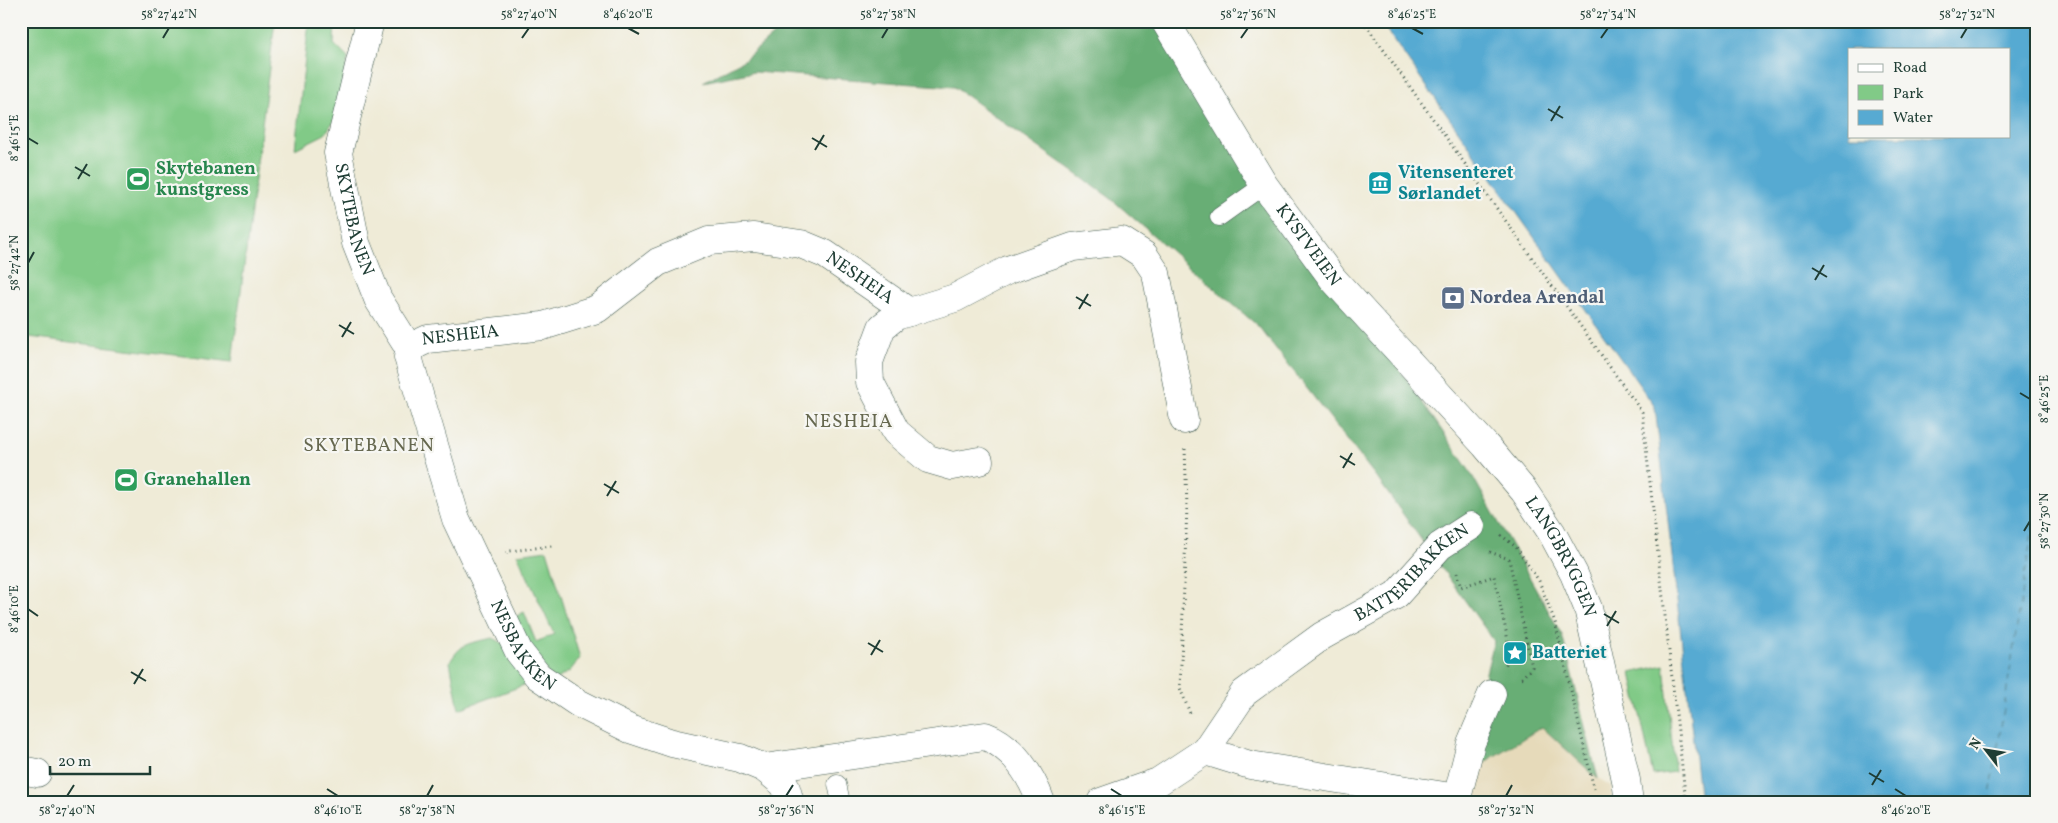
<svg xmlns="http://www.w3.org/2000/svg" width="2058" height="823" font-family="Vollkorn,serif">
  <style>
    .built { fill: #e6daba }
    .green { fill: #81ca87; stroke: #50845e }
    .forest { fill: #68ae74; stroke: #447654 }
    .water { fill: #57aad2; stroke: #3b7483; fill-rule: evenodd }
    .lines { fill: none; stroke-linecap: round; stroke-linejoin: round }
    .ferry { stroke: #305e63; stroke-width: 1; stroke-dasharray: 6 5; stroke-linecap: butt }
    .service-casing { stroke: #3e574c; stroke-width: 19 }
    .minor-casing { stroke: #3e574c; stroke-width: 29 }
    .path { stroke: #3e574c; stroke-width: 3; stroke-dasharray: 1 4; stroke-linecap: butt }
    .service { stroke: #fff; stroke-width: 18 }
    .minor { stroke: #fff; stroke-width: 28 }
    .ticks { fill: none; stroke: #1f3d34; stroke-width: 2 }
    .labels { text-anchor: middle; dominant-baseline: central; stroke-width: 4.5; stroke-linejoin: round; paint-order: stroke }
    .leisure-label { font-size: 18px; font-weight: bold; fill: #27864d; stroke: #f6f6f2; text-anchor: start }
    .culture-label { font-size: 18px; font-weight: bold; fill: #0d838f; stroke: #f6f6f2; text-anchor: start }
    .street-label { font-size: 18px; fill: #1f3d34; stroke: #f6f6f2 }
    .service-label { font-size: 18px; font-weight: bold; fill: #4e5e75; stroke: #f6f6f2; text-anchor: start }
    .neighbourhood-label { font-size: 19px; letter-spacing: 1px; fill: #66684f; stroke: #f6f6f2 }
    .neatline { fill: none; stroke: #1f3d34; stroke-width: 2 }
    .ticks-label { font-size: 12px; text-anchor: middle; fill: #1f3d34 }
  </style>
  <rect width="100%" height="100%" fill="#f6f6f2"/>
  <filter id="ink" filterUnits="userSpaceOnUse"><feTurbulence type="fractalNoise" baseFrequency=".02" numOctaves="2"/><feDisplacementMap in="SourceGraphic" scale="10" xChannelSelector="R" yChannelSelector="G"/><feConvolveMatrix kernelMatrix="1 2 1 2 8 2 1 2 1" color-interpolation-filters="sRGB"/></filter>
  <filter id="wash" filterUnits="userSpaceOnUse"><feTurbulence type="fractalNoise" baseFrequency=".0096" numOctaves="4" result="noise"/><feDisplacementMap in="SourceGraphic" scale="20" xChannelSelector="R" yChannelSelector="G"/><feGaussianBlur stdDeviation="1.12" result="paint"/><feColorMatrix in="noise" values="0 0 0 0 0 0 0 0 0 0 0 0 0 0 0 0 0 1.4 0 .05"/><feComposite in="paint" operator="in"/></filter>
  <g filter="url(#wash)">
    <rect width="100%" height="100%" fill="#efebd7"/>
    <!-- built -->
    <polygon class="built" points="1542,727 1598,778 1611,786 1612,802 1451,802 1460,777"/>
    <!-- green -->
    <g class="green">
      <polygon points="21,21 275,21 232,362 21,336"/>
      <polygon points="309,21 335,21 334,44 348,58 335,119 325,134 295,149"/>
      <polygon points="547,550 580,658 570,671 553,681 512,619 524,612 536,642 554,634 517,554"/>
      <path d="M492 638 508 646 527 684 459 709 450 662C462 641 470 644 492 638Z"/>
      <polygon points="1664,665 1675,772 1653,775 1631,673"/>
    </g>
    <!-- forest -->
    <polygon class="forest" points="790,21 1152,21 1360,312 1469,470 1562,635 1598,779 1542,727 1460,777 1494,641 1377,478 1259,327 1109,197 954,87 754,72 703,82 744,60"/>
    <!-- water -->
    <path class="water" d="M1380 21H2037V802H1700L1655 407ZM1849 49H2009V136H1849Z"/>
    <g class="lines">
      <!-- ferry -->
      <polyline class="ferry" points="1989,802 2037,501"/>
    </g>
  </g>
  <g filter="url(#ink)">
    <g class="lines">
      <defs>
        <g id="service">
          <polyline points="1219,217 1264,185"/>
          <polyline points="837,784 841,802"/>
        </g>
        <g id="minor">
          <path id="s1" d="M370 21 338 153 356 243 378 299 405 342 413 346"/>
          <path id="s2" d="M1165 21 1264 185 1333 279 1485 445 1524 491 1552 533 1574 574 1588 608 1626 780 1629 802"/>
          <polyline points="909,312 896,316 882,327 869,362 870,382 896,432 928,459 952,466 979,461"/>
          <path id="s3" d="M413 346 428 339 543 326 597 309 658 262 709 241 754 237 801 244 825 254 909 312 955 298 1008 270 1073 247 1122 241 1144 255 1156 273 1184 420"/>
          <path id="s4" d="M413 346 408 357 456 519 519 652 538 676 578 703 630 729 672 743 740 758 764 768 785 785 790 802"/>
          <polyline points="1205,751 1250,765 1457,798"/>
          <path d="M764 768 985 736C1013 746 1031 775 1041 802"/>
          <polyline points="21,770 37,773"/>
          <path id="s5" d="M1101 802 1158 782 1205 751 1244 693 1322 636 1396 595 1440 546 1471 526"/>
          <polyline points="1456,802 1471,743 1492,694"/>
        </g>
      </defs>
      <!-- service casing -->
      <use href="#service" class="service-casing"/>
      <!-- minor casing -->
      <use href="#minor" class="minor-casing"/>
      <!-- path -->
      <g class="path">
        <polyline points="1363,21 1642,412 1686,802"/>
        <polyline points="1185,449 1187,507 1180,688 1191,716"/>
        <polyline points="1501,535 1516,547 1539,581 1555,622 1594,789"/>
        <polyline points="1490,552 1509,559 1532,667 1520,680"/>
        <polyline points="506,553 510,551 552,546"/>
        <polyline points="1457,573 1461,587 1494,576 1511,654 1505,666"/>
      </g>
      <!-- service -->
      <use href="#service" class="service"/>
      <!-- minor -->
      <use href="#minor" class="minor"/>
    </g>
  </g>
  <!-- ticks -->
  <path class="ticks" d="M628 28 639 34M1412 28 1423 34M163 38 169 28M522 38 529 28M882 38 888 28M1241 38 1248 28M1601 38 1608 28M1961 38 1967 28M1548 109 1563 118M1551 121 1560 106M28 138 38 144M812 138 827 147M815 150 824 135M75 167 90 176M78 179 87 164M28 263 34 252M1812 268 1827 277M1815 280 1824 265M1076 297 1091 306M1079 309 1088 294M339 325 354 334M342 337 351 322M2020 393 2030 399M1340 456 1355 465M1343 468 1352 453M604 484 619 493M607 496 616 481M2024 531 2030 521M28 609 38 616M1604 614 1619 623M1607 626 1616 611M868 643 883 652M871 655 880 640M131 672 146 681M134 684 143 669M1869 773 1884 782M1872 785 1881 770M327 789 338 796M1111 789 1122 796M1895 789 1906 796M67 796 74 785M427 796 433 785M786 796 793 785M1506 796 1512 785"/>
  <!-- icons -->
  <defs>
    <symbol id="stadium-square" viewBox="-11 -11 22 22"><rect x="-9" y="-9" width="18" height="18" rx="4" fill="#2e9e5b" stroke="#f6f6f2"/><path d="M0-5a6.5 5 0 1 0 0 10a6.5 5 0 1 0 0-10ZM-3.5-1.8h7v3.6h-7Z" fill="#fff"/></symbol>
    <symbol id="museum-square" viewBox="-11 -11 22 22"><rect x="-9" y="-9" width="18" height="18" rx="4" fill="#0f9aa8" stroke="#f6f6f2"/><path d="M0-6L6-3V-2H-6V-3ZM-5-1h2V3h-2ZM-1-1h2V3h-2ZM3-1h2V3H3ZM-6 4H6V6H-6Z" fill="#fff"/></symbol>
    <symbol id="bank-square" viewBox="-11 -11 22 22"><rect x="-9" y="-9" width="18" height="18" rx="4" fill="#5c6f8a" stroke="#f6f6f2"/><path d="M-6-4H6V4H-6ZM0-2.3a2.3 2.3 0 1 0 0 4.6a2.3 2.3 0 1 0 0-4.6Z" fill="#fff"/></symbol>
    <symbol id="sight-square" viewBox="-11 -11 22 22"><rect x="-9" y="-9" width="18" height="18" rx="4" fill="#0f9aa8" stroke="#f6f6f2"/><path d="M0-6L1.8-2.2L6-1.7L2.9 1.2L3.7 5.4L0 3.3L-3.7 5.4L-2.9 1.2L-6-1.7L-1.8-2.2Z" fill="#fff"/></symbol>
  </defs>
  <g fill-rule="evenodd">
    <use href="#stadium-square" x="124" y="165" width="28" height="28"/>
    <use href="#museum-square" x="1366" y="169" width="28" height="28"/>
    <use href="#bank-square" x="1439" y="284" width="28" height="28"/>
    <use href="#stadium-square" x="112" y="466" width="28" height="28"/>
    <use href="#sight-square" x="1501" y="639" width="28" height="28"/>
  </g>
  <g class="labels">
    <!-- leisure labels -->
    <g class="leisure-label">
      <text x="156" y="169">Skytebanen<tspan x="156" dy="21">kunstgress</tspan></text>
      <text x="144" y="480">Granehallen</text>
    </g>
    <!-- culture labels -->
    <g class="culture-label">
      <text x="1398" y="173">Vitensenteret<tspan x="1398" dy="21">Sørlandet</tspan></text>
      <text x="1532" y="653">Batteriet</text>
    </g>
    <!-- street labels -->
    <g class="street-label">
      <text stroke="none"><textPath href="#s1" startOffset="204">SKYTEBANEN</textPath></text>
      <text stroke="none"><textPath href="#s2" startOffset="266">KYSTVEIEN</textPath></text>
      <text stroke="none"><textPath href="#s3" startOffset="482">NESHEIA</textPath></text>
      <text stroke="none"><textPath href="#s3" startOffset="49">NESHEIA</textPath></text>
      <text stroke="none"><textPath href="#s2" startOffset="669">LANGBRYGGEN</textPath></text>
      <text stroke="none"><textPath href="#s5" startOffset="394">BATTERIBAKKEN</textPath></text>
      <text stroke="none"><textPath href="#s4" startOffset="325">NESBAKKEN</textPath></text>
    </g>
    <!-- service labels -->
    <g class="service-label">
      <text x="1470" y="298">Nordea Arendal</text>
    </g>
    <!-- neighbourhood labels -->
    <g class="neighbourhood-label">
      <text x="849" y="422">NESHEIA</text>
      <text x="369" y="446">SKYTEBANEN</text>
    </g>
  </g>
  <!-- margin -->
  <rect width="2058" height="823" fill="none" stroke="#f6f6f2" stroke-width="55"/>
  <!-- legend -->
  <rect x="1848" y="48" width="162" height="90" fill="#f6f6f2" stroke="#a0aca6"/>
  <rect x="1858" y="64" width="25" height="8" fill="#ffffff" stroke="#a0aca6"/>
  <text x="1893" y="72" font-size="15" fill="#1f3d34">Road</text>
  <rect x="1858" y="85" width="25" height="15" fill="#81ca87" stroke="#a0aca6"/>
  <text x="1893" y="98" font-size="15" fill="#1f3d34">Park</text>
  <rect x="1858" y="110" width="25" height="15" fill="#57aad2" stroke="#a0aca6"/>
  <text x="1893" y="122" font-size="15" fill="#1f3d34">Water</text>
  <!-- north arrow -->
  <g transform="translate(1986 750) rotate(301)" stroke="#f6f6f2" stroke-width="4" paint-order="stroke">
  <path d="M0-4L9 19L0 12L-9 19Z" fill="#1f3d34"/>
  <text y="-8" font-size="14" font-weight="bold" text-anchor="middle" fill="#1f3d34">N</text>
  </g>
  <!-- scale -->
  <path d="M50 766v8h100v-8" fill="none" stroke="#1f3d34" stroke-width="2.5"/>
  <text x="58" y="766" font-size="15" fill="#1f3d34" stroke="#f6f6f2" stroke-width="4" paint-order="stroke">20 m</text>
  <rect x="28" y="28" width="2002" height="768" class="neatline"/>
  <g class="ticks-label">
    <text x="169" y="18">58°27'42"N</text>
    <text x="529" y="18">58°27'40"N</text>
    <text x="628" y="18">8°46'20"E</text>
    <text x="888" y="18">58°27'38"N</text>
    <text x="1248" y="18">58°27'36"N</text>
    <text x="1412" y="18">8°46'25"E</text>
    <text x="1608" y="18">58°27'34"N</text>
    <text x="1967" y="18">58°27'32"N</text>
    <text transform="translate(14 138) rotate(-90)" y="4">8°46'15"E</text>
    <text transform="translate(14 263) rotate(-90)" y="4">58°27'42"N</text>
    <text transform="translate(2044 399) rotate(-90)" y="4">8°46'25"E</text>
    <text transform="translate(2044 521) rotate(-90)" y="4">58°27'30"N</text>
    <text transform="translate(14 609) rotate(-90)" y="4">8°46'10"E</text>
    <text x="67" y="814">58°27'40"N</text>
    <text x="338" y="814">8°46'10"E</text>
    <text x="427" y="814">58°27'38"N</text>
    <text x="786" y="814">58°27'36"N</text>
    <text x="1122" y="814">8°46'15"E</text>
    <text x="1506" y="814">58°27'32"N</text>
    <text x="1906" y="814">8°46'20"E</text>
  </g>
</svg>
